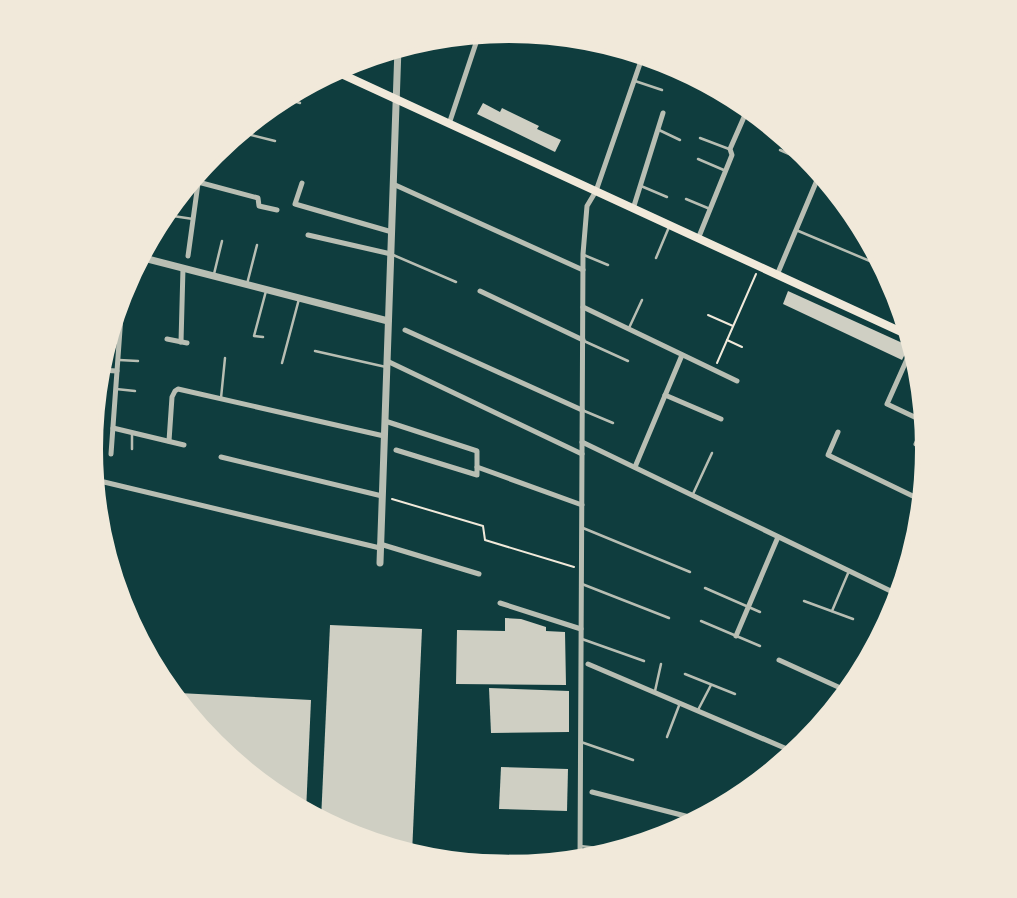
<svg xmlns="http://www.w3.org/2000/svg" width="1017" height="898" font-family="'Source Serif 4',serif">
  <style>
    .building { fill: #cfcfc3 }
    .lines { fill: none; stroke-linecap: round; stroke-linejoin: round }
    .path { stroke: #f1e9da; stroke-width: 2 }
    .service { stroke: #b8beb3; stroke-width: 2.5 }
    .minor { stroke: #b8beb3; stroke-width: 5 }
    .tertiary { stroke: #b8beb3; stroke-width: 7 }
    .secondary { stroke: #f1e9da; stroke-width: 8 }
    .rim { fill: none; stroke: #f1e9da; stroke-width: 6 }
  </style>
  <rect width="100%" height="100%" fill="#0f3d3e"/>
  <!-- building -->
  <g class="building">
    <polygon points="483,103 500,112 502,108 539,126 537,129 561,140 555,152 477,114"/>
    <polygon points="788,291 909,346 902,360 783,304"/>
    <polygon points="505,618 521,619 546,627 546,631 565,632 566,685 456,684 457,630 505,631"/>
    <polygon points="330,625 422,629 412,854 348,835 321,820"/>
    <polygon points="489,688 569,691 569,732 491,733"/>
    <polygon points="179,693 311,700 306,812 276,796 213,744 179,703"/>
    <polygon points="501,767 568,769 567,811 499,809"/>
    <polygon points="441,853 565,856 565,861 508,867 441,860"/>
  </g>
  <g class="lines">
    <!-- path -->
    <g class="path">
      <polyline points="708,315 733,326"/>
      <polyline points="727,340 742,347"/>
      <polyline points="717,363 756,274"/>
      <polyline points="392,499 483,526 485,540 574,567"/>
    </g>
    <!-- service -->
    <g class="service">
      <polyline points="686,76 687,73"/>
      <polyline points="635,81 662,90"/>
      <polyline points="705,88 706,83"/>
      <polyline points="291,94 290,100 300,103"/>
      <polyline points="659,130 680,140"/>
      <polyline points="239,132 275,141"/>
      <polyline points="700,138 729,149"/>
      <polyline points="780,150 812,164"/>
      <polyline points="698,159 726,171"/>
      <polyline points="186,186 197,188"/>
      <polyline points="641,186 667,197"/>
      <polyline points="686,199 710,209"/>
      <polyline points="173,216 193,219"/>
      <polyline points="796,230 877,264"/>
      <polyline points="391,254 456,282"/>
      <polyline points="584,255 608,265"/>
      <polyline points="656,258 669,227"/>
      <polyline points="214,274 222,241"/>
      <polyline points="247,284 257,245"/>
      <polyline points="629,328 642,300"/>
      <polyline points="263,337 254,336 266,291"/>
      <polyline points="584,341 628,361"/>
      <polyline points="315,351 386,367"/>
      <polyline points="119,360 138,361"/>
      <polyline points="282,363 299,299"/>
      <polyline points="116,389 135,391"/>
      <polyline points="221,398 225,358"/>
      <polyline points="582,410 613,423"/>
      <polyline points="132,449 132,433"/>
      <polyline points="693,494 712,453"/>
      <polyline points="583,528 690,572"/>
      <polyline points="582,584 669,618"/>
      <polyline points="705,588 760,612"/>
      <polyline points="804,601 853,619"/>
      <polyline points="832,611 849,571"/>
      <polyline points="701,621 760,646"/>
      <polyline points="582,639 644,661"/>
      <polyline points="685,674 735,694"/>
      <polyline points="655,691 661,664"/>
      <polyline points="698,710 711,685"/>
      <polyline points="667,737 680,703"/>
      <polyline points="581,742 633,760"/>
      <polyline points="580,846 616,850"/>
    </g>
    <!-- minor -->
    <g class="minor">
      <polyline points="449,124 479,34"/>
      <polyline points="198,182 258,198 259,206 277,210"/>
      <polyline points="302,183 295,204 392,232"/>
      <polyline points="393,184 583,270"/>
      <polyline points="633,209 663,113"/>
      <polyline points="308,235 391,254"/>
      <polyline points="698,239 732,155 730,149 748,108"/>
      <polyline points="188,256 200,169"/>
      <polyline points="777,275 820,173"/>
      <polyline points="480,291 583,340"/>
      <polyline points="583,307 737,381"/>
      <polyline points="405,330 582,410"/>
      <polyline points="167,339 187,343"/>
      <polyline points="181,342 183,268"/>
      <polyline points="912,348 887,404 923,421"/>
      <polyline points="387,361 582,454"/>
      <polyline points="99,370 117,371"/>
      <polyline points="665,395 721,419"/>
      <polyline points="385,421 477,451 477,475 396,450"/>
      <polyline points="113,428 184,445"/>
      <polyline points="838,432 828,455 921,500"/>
      <polyline points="169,441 172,397 175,391 178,389 384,436"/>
      <polyline points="582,442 899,595"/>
      <polyline points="916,444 924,427"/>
      <polyline points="111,454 123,288"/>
      <polyline points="221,457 382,496"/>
      <polyline points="477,467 582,505"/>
      <polyline points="635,467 682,355"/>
      <polyline points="104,482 380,548"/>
      <polyline points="380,544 479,574"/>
      <polyline points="500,603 581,629"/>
      <polyline points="736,636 778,537"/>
      <polyline points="779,660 847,691"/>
      <polyline points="588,664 794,752"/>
      <polyline points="592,792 697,819"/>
      <polyline points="580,860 583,254 587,206 596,191 643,55"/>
    </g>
    <!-- tertiary -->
    <g class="tertiary">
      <polyline points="140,257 388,321"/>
      <polyline points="380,563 398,48"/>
    </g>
    <!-- secondary -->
    <polyline class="secondary" points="335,71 908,335"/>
  </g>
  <!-- crop -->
  <path d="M0 0H1017V898H0ZM100 449a409 409 0 1 1 818 0a409 409 0 1 1-818 0Z" fill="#f1e9da" fill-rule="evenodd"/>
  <path class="rim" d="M100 449a409 409 0 1 1 818 0a409 409 0 1 1-818 0Z"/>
</svg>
